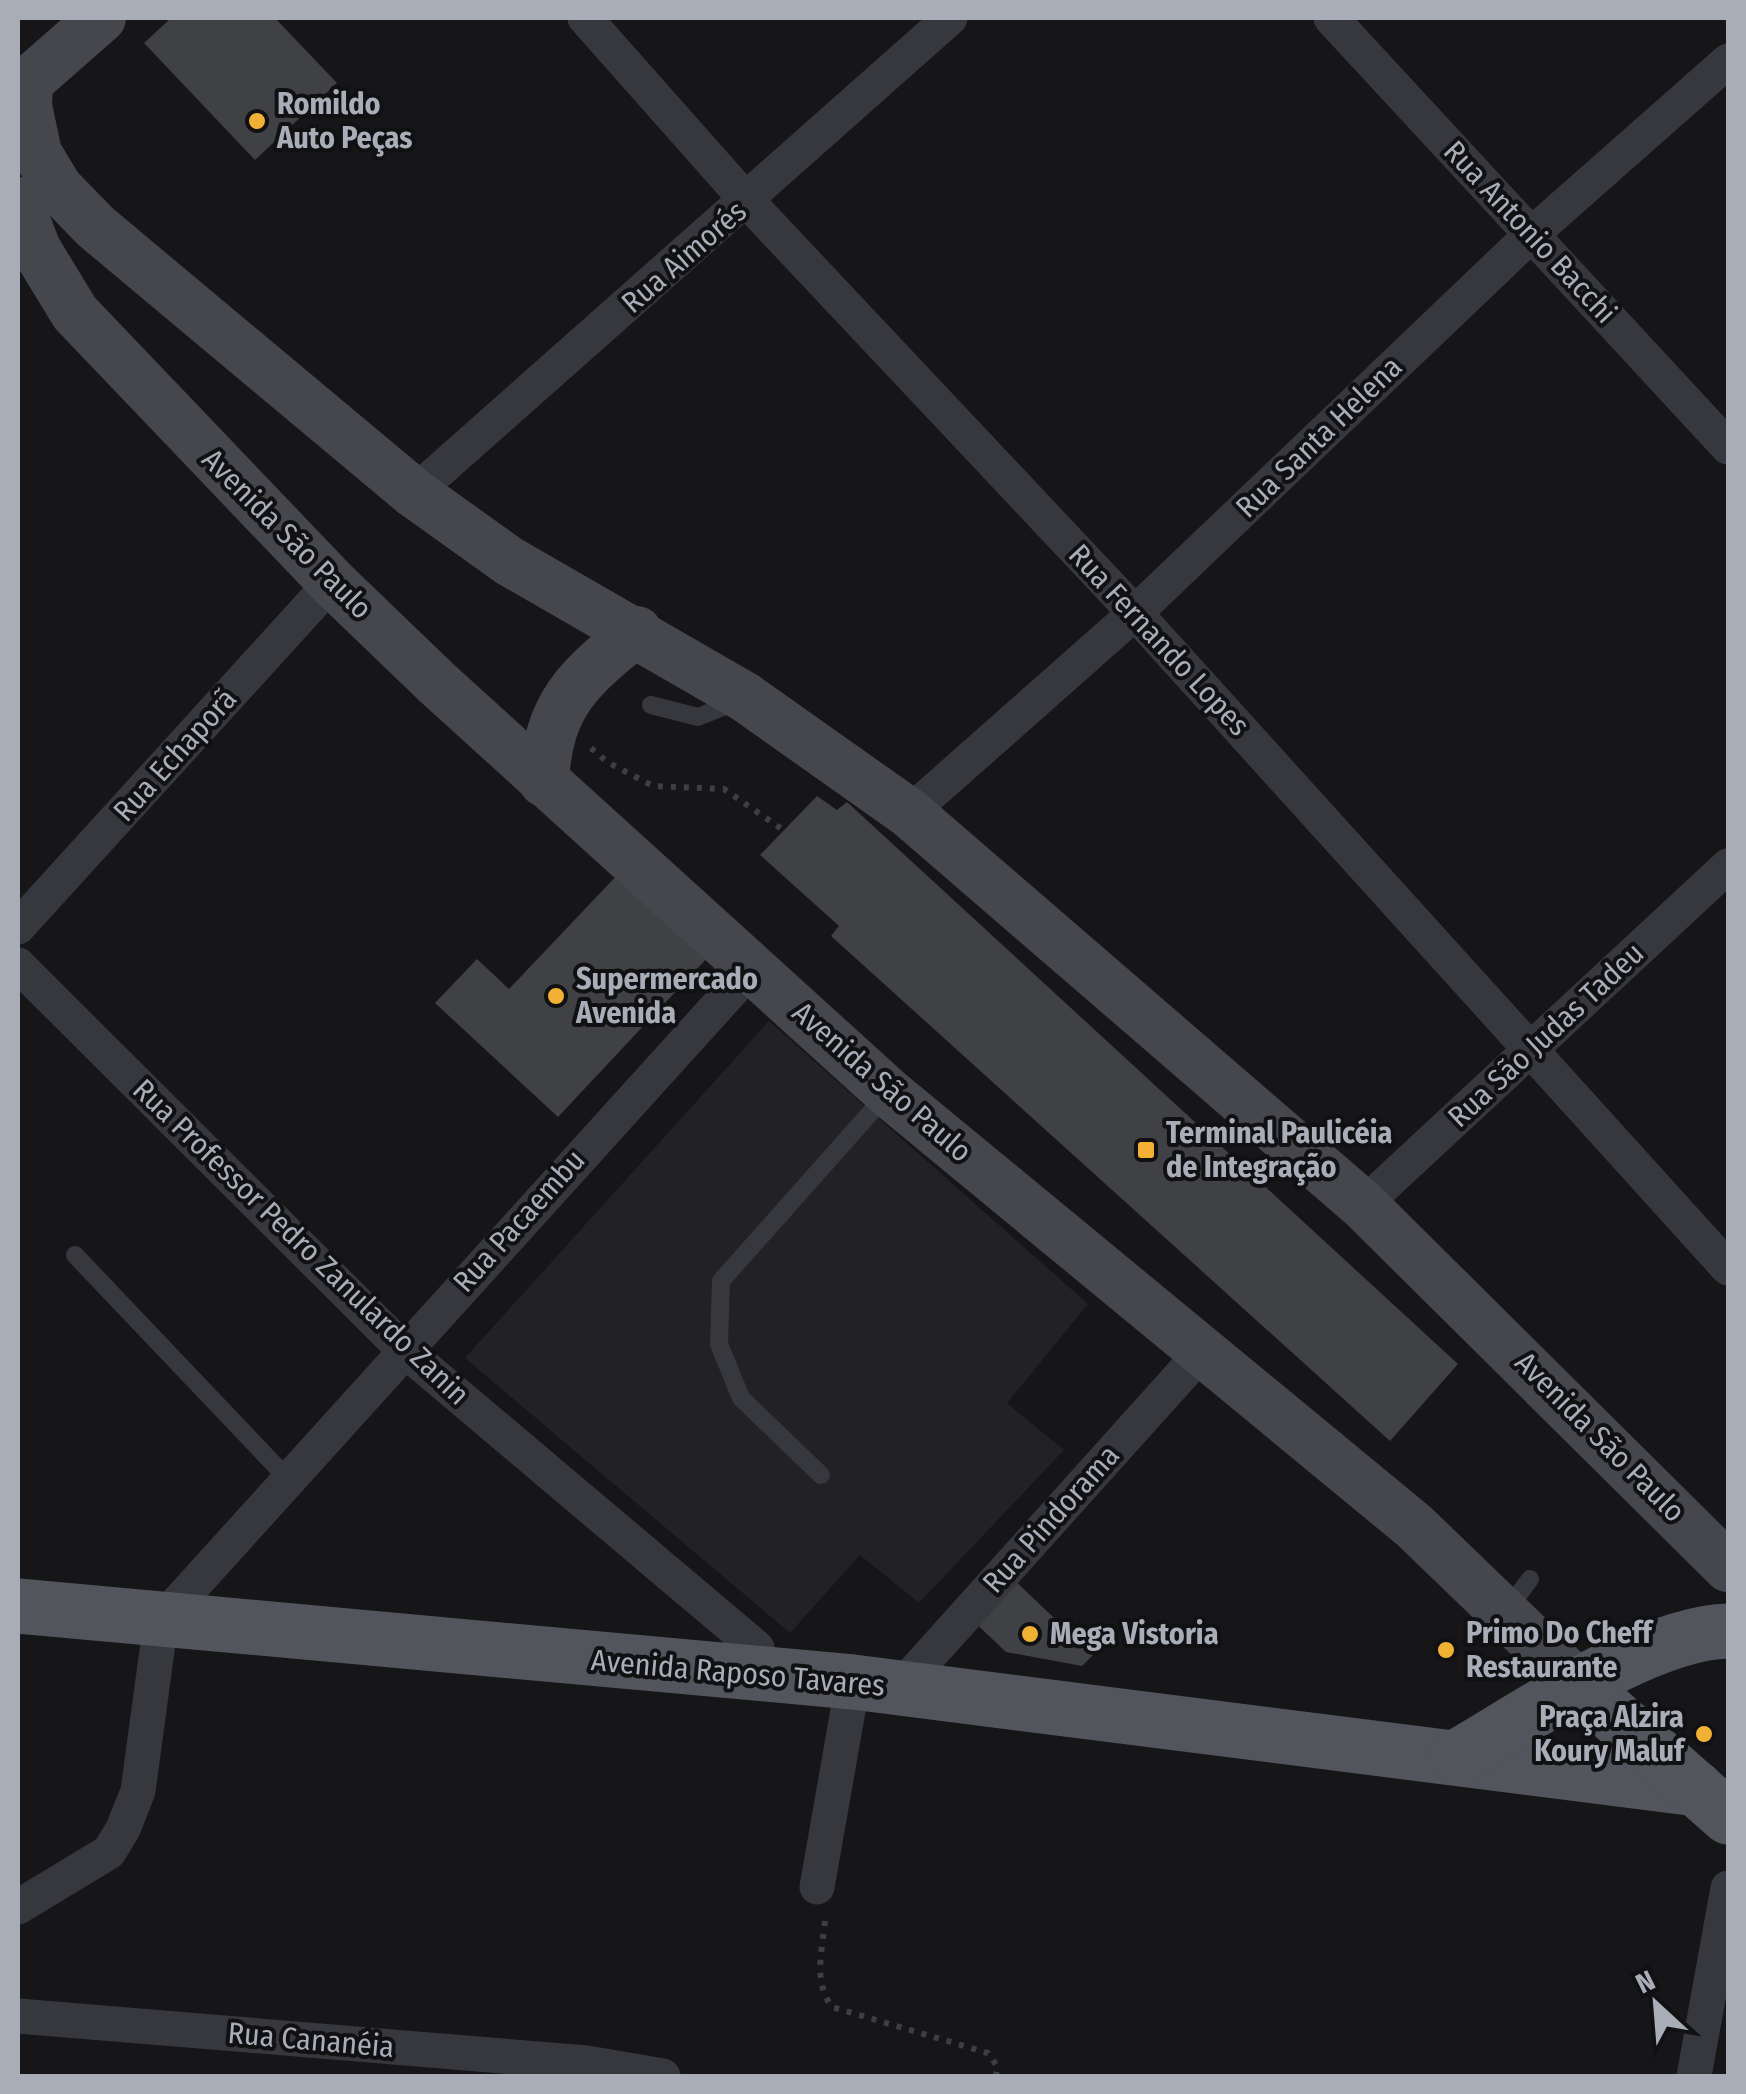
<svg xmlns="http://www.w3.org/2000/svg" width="1746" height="2094" font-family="'Fira Sans Condensed',sans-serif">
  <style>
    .built { fill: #222225 }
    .building { fill: #404145 }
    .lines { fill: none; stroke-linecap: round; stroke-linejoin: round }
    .path { stroke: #3d3f44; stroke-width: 6; stroke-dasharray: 5 8; stroke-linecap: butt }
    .service { stroke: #37383d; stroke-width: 18 }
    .minor { stroke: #37383d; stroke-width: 35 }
    .secondary { stroke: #45474d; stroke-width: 50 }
    .primary { stroke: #53555c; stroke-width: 55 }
    .poi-dot { fill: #f2b134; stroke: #111113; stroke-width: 4 }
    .labels { text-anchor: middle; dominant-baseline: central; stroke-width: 8; stroke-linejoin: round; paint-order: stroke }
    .poi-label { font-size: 30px; font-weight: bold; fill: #a8adb8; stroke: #111113; text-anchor: start }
    .street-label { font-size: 30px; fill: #a8adb8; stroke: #111113 }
  </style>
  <rect width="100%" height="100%" fill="#161618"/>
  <!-- built -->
  <polygon class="built" points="769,1021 1088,1304 1007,1403 1064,1450 919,1603 860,1555 790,1633 465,1358"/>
  <!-- building -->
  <g class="building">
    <polygon points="171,18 275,18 337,83 255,160 144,43"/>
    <polygon points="817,796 837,810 847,802 1458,1364 1390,1441 831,936 839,926 760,855"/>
    <polygon points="621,871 710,955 558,1117 435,1003 477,959 509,989"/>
    <polygon points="1009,1575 1093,1655 1082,1666 1006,1652 969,1617"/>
  </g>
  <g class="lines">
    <!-- path -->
    <g class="path">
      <polyline points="591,748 607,762 653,786 724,789 783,830"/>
      <path d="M825 1921C822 1952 813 1981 832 2007L988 2053 997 2066 996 2076"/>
    </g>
    <!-- service -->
    <g class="service">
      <polyline points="651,705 698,717 740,700"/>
      <polyline points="75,1255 289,1480"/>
      <polyline points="821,1475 741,1398 719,1344 721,1281 888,1093"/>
      <polyline points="1508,1609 1530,1579"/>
    </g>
    <!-- minor -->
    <g class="minor">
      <polyline points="585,18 748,202 1135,613 1728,1268"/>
      <polyline points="1331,18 1728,447"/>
      <polyline points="414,493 950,18"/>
      <polyline points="909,813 1135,613 1532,234 1728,61"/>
      <polyline points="18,927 332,582"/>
      <polyline points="18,965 403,1349 757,1648 758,1674"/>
      <polyline points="1363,1205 1728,866"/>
      <polyline points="900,1688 1203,1351"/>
      <polyline points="817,1887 853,1682"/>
      <polyline points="18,1907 109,1852 123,1829 138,1791 161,1621 753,967"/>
      <polyline points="18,2016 587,2063 663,2076"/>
      <polyline points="1694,2076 1728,1888"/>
    </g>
    <!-- secondary -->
    <g class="secondary">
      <polyline points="101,18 28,82 27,106 37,153 58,188 96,227 414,493 509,561 745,697 909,813 1363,1205 1728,1567"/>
      <polyline points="18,202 36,249 75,313 332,582 437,683 889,1093 1414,1526 1580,1686"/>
      <path d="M544 782C548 703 579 678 637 631"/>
    </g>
    <!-- primary -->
    <g class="primary">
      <polyline points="18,1606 853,1682 1697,1789"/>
      <polyline points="1580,1686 1728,1817"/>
      <path d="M1457 1757C1528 1716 1647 1633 1728 1631"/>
    </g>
  </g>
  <!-- markers -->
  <g class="poi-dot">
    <circle cx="257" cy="121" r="10"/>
    <circle cx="556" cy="996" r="10"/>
    <rect x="1136" y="1140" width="20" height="20" rx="5"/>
    <circle cx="1030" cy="1634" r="10"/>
    <circle cx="1446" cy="1650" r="10"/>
    <circle cx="1704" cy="1734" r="10"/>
  </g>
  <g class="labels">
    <!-- poi labels -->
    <g class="poi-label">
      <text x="277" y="104">Romildo<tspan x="277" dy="34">Auto Peças</tspan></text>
      <text x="576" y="979">Supermercado<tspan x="576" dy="34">Avenida</tspan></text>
      <text x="1166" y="1133">Terminal Paulicéia<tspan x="1166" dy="34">de Integração</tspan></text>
      <text x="1466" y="1633">Primo Do Cheff<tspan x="1466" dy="34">Restaurante</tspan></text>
      <text x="1050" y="1634">Mega Vistoria</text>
      <text x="1684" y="1717" text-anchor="end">Praça Alzira<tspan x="1684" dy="34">Koury Maluf</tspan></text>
    </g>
    <!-- street labels -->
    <g class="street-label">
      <text transform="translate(1530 232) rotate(47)">Rua Antonio Bacchi</text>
      <text transform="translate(684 257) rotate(-41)">Rua Aimorés</text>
      <text transform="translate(1319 437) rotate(-44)">Rua Santa Helena</text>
      <text transform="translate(287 534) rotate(45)">Avenida São Paulo</text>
      <text transform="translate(1159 640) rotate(47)">Rua Fernando Lopes</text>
      <text transform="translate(175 755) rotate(-48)">Rua Echaporã</text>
      <text transform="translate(1546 1035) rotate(-43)">Rua São Judas Tadeu</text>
      <text transform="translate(882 1082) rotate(41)">Avenida São Paulo</text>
      <text transform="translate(519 1221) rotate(-48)">Rua Pacaembu</text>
      <text transform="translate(301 1242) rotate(44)">Rua Professor Pedro Zanulardo Zanin</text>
      <text transform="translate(1600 1437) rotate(45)">Avenida São Paulo</text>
      <text transform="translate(1051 1519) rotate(-48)">Rua Pindorama</text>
      <text transform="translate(738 1673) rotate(5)">Avenida Raposo Tavares</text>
      <text transform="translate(311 2040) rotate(5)">Rua Cananéia</text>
    </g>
  </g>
  <!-- border -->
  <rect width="1746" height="2094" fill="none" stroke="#a8adb8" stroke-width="40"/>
  <!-- north arrow -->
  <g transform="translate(1656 2004) rotate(334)" stroke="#111113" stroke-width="8" paint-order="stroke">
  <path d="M0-8L18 38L0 25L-18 38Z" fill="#a8adb8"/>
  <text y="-15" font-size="28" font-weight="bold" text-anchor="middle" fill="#a8adb8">N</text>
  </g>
</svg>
